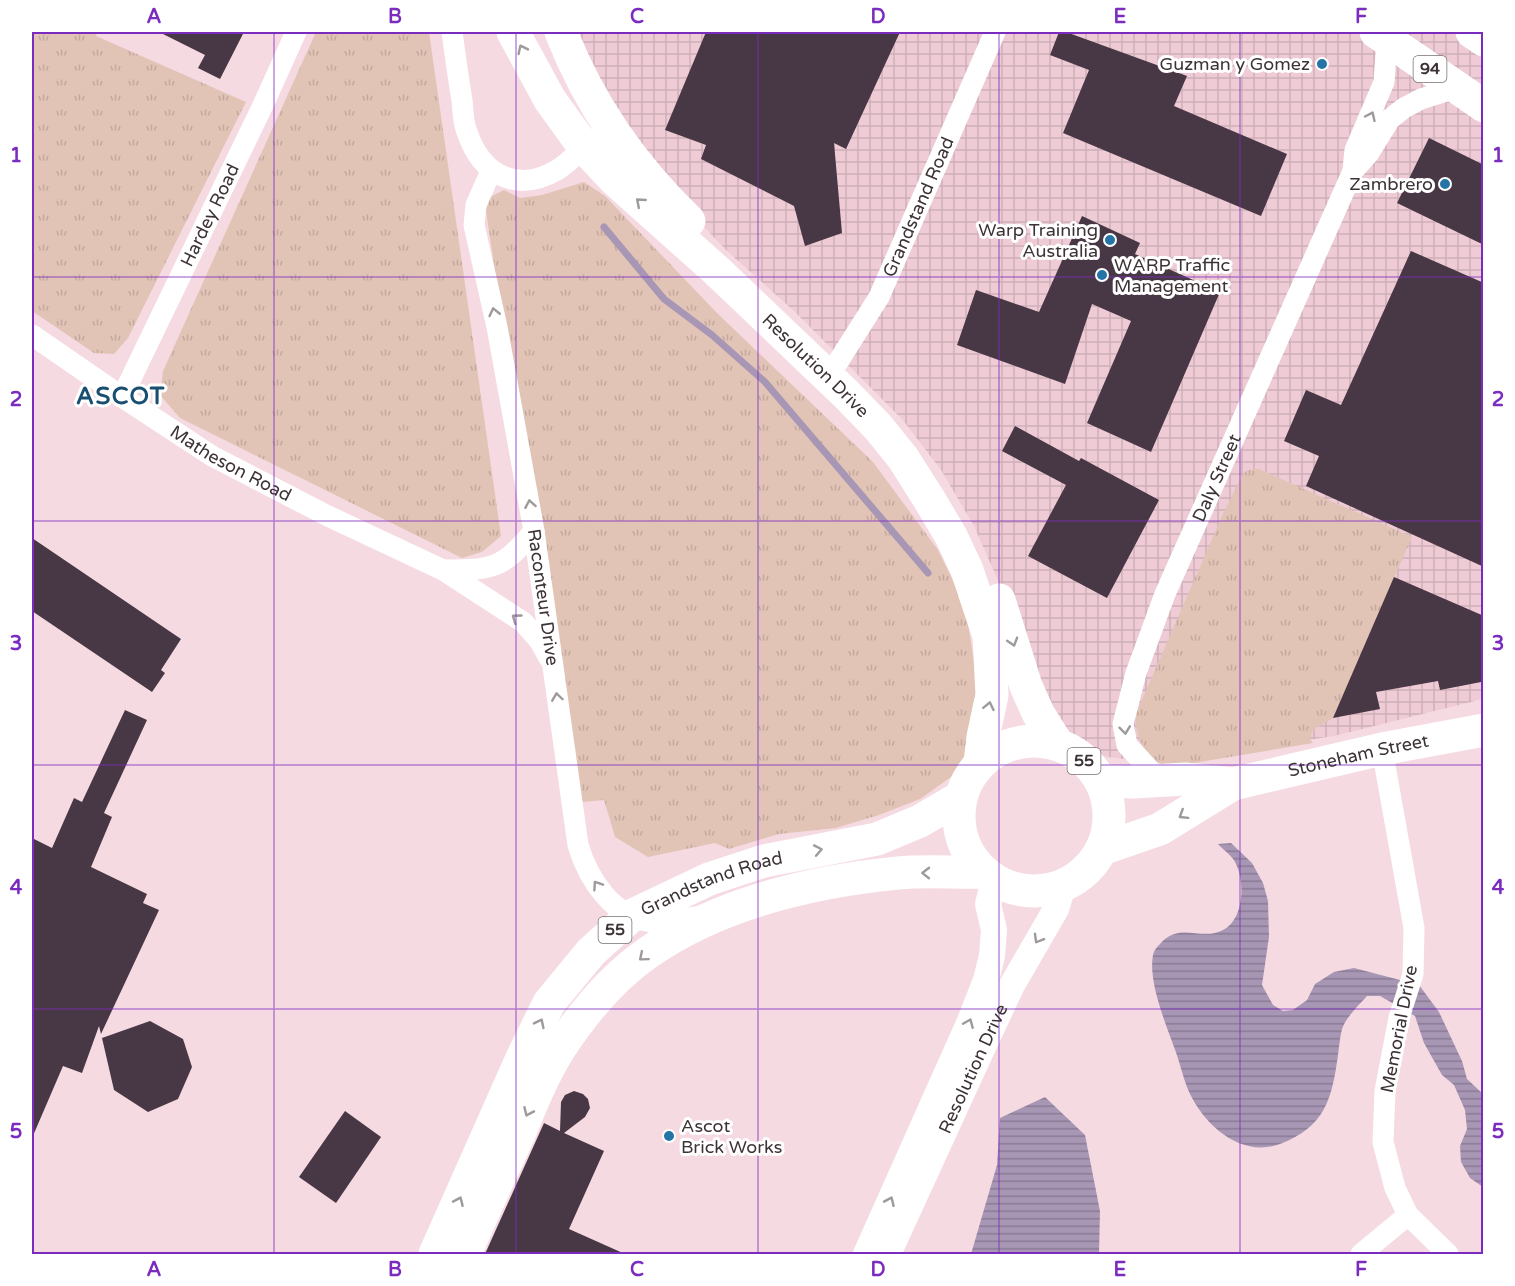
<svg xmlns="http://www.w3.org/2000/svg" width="1515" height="1286" font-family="'Varela Round',sans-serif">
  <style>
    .industrial { fill: url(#industrial-grid) }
    .grass { fill: url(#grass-tufts) }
    .water { fill: url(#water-rules) }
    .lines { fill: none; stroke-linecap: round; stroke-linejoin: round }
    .stream { stroke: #a896b5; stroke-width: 7 }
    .building { fill: #483744 }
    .minor { stroke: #fff; stroke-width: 21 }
    .tertiary { stroke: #fff; stroke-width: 26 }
    .primary { stroke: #fff; stroke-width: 33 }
    .trunk { stroke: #fff; stroke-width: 33 }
    .oneway { stroke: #9e999a }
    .grid { fill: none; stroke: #7b2cbf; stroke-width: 1.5; stroke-opacity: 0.55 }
    .poi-dot { fill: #2475a6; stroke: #fff; stroke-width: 2 }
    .labels { text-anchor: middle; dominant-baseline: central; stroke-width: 6; stroke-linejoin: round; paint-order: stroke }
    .shield { fill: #fff; stroke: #777072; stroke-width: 1.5 }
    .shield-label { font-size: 16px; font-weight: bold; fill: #3d3336 }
    .poi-label { font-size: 18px; fill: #3d3336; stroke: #fff; text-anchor: end }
    .street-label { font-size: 18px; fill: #3d3336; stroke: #fff }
    .district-label { font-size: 24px; font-weight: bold; letter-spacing: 1.5px; fill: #184f71; stroke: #fff }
    .neatline { fill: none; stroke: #7b2cbf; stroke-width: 2 }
    .grid-label { font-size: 20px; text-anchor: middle; font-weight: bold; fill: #7b2cbf }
  </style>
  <defs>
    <pattern id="industrial-grid" width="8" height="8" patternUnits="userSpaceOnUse" patternTransform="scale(1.5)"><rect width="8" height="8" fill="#efcbd6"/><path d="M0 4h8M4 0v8" fill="none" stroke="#ceafb8"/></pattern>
    <pattern id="grass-tufts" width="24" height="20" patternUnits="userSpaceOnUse" patternTransform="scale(1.5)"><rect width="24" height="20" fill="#e2c4b6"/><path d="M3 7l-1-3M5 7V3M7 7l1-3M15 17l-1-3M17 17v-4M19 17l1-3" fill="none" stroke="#c3a99d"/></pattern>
    <pattern id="water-rules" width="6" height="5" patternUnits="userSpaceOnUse" patternTransform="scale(1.5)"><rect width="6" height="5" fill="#a896b5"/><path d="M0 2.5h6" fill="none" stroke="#8a7b94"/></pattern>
  </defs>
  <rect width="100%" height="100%" fill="#f6dae2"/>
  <!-- industrial -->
  <polygon class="industrial" points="573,32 1483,32 1483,699 1334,736 1153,763 1101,756 1062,736 1011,610 974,526 941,470 902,419 794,311 726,250 634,153"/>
  <!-- grass -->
  <g class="grass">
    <polygon points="32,32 97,32 96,36 246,102 128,338 114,354 94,353 32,311"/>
    <polygon points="316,32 429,32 501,536 482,552 462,558 180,418 160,395 163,371"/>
    <polygon points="584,182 605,196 717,313 873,462 938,550 965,605 978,686 965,755 951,777 920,799 879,815 836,828 779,834 729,849 715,843 648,857 615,837 604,800 572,803 534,531 486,211 488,198 504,190 520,198 542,195"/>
    <path d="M1253 469H1259L1412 537 1333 718 1313 730 1310 739 1313 743 1170 767C1147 762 1136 738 1135 716L1222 516 1242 476 1246 471Z"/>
  </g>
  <!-- water -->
  <g class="water">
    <path d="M1231 843 1252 863 1263 883 1268 901 1269 937 1262 985 1273 1005 1283 1011 1293 1010 1307 1000 1315 984 1334 972 1354 968 1419 985 1439 1012 1462 1061 1467 1079 1483 1094V1187L1470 1178 1461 1162 1460 1146 1467 1129 1465 1110 1454 1085 1442 1075 1424 1043 1415 1016 1380 996H1367C1359 1005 1346 1017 1342 1029 1340 1037 1339 1047 1338 1055 1332 1099 1325 1127 1280 1144 1242 1158 1206 1127 1190 1094 1183 1079 1180 1062 1174 1047 1165 1022 1148 981 1153 955 1154 950 1157 947 1160 944 1177 924 1195 937 1215 933 1244 927 1246 885 1236 864 1233 856 1223 850 1218 844Z"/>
    <polygon points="1045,1097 1085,1135 1100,1211 1099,1254 971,1254 997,1165 1000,1118"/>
  </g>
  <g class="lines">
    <!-- stream -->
    <polyline class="stream" points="604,227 664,299 712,335 765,382 928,573"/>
  </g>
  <!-- building -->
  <g class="building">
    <polygon points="159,32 244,32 220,79 198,68 205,55"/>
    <polygon points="706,32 900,32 846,149 834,143 842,233 805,246 794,206 701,159 706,145 665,130"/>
    <polygon points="1059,32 1066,32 1187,76 1174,106 1287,154 1261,216 1063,133 1089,70 1050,55"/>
    <polygon points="1429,138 1484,165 1484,245 1397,203"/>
    <polygon points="1082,216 1140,243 1135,254 1220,292 1151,452 1087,423 1131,321 1092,304 1065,384 957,345 976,290 1039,312"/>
    <polygon points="1411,251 1484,283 1484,567 1306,486 1319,456 1284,441 1306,390 1341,405"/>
    <polygon points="1015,426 1079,461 1081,458 1159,500 1107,598 1028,556 1066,485 1002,451"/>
    <polygon points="32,538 181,639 161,670 165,673 152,692 32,611"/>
    <polygon points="1394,577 1484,616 1484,676 1481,682 1440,690 1438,681 1376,692 1380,709 1333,718"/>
    <polygon points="125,710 147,720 104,813 112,817 91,867 147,894 143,903 159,910 101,1034 99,1026 82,1073 63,1066 32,1138 32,838 52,848 74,798 82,802"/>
    <polygon points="150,1021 183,1039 192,1067 178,1099 148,1112 114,1090 102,1038"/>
    <polygon points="574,1091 583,1094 588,1099 590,1108 585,1117 564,1133 604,1151 569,1229 625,1254 485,1254 544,1123 560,1131 561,1102 565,1095"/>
    <polygon points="345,1111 381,1137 336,1203 299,1177"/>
  </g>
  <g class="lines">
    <!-- minor -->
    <g class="minor">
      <path d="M452 32C455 54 458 77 462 100 463 111 463 123 467 132 481 174 516 194 557 170 569 163 581 150 591 139"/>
      <polyline points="1353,170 1355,150 1384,82 1387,39"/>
      <path id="s1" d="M491 171 476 205 474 225 497 327 534 531 578 845C588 879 613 918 653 922 667 923 682 919 696 917"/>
      <path id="s2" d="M32 335 122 397 212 456 328 516 443 570 523 622 539 640 549 658"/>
      <path id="s3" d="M826 374 838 362 879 297 995 32"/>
      <path id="s4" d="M122 397 264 103 296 32"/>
      <path d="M444 570C493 570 502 569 534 531"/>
      <polyline points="1382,749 1414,928 1413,974 1399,1018 1385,1091 1383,1142 1395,1188 1408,1215 1448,1254"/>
      <path id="s5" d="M1160 781 1127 745 1123 724 1136 673 1165 594 1353 171 1369 153 1390 119 1404 108 1421 99 1456 88"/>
      <polyline points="1361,1254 1408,1215"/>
    </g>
    <!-- tertiary -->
    <g class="tertiary">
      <polyline points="866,1254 970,1021 986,980 992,956 994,930 988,904 994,880"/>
      <path id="s6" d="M888 1254 982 1049 1012 985 1056 909 1063 886"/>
    </g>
    <!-- primary -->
    <g class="primary">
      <path id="s7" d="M513 32 550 100 584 147 615 180 717 271 846 394 878 427 903 458 929 499 951 536 967 570 989 636 992 695 983 737 980 763"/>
      <path d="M561 32C589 104 633 167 689 221"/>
      <polyline points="999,600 1026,686 1038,713 1058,745"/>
      <circle cx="1034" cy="816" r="75"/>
      <path id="s8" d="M1101 781 1133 782 1185 779 1233 784 1382 749 1484 730"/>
      <polyline points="1102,849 1160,829 1233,784"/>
      <path id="s9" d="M435 1254 522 1058 549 1003 591 952 631 916 709 879 764 861 877 839 920 821 961 797"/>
      <path d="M465 1254C482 1214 501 1174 519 1134 531 1105 543 1075 560 1048 583 1013 614 976 649 952 719 903 814 881 898 873 926 870 956 873 984 872"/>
    </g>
    <!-- trunk -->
    <g class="trunk">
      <polyline points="1376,32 1484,106"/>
      <polyline points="1472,32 1484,40"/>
    </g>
  </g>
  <!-- one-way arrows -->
  <defs><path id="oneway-chevron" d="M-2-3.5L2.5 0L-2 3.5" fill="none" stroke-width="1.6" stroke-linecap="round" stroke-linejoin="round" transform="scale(1.5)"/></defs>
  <g class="oneway">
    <use href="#oneway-chevron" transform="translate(522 49) rotate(-116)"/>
    <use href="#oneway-chevron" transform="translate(1371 116) rotate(-65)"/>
    <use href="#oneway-chevron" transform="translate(640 202) rotate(-139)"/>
    <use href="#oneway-chevron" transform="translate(494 312) rotate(-103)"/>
    <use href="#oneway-chevron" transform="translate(530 504) rotate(-100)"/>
    <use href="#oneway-chevron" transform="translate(516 618) rotate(-144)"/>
    <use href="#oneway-chevron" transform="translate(1013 642) rotate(73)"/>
    <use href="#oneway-chevron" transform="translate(557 697) rotate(-98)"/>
    <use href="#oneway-chevron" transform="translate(989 706) rotate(-78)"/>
    <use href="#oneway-chevron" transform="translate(1125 730) rotate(83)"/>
    <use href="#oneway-chevron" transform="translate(1183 815) rotate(148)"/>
    <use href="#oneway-chevron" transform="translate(818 850) rotate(-11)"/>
    <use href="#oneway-chevron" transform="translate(926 873) rotate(-179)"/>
    <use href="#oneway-chevron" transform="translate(597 885) rotate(-124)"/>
    <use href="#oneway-chevron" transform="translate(1038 939) rotate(120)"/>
    <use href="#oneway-chevron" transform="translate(643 957) rotate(140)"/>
    <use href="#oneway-chevron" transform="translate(540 1023) rotate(-64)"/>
    <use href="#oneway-chevron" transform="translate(969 1023) rotate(-67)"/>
    <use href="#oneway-chevron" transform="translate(528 1112) rotate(114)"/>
    <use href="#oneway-chevron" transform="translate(459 1201) rotate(-66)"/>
    <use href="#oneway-chevron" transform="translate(890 1201) rotate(-66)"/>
  </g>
  <!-- grid -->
  <path class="grid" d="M274 32V1254M516 32V1254M758 32V1254M999 32V1254M1240 32V1254M32 277H1484M32 521H1484M32 765H1484M32 1009H1484"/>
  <!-- markers -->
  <g class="poi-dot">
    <circle cx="1322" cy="64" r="6"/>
    <circle cx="1445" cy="184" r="6"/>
    <circle cx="1110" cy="240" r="6"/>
    <circle cx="1102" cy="275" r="6"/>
    <circle cx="669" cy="1136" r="6"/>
  </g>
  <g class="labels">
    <!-- shield labels -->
    <g class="shield">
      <rect x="1413.5" y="56" width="33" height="26" rx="4.5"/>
      <rect x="1067.5" y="748" width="33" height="26" rx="4.5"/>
      <rect x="598.5" y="917" width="33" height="26" rx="4.5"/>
    </g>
    <g class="shield-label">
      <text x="1430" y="69">94</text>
      <text x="1084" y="761">55</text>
      <text x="615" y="930">55</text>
    </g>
    <!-- poi labels -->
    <g class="poi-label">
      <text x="1310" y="64">Guzman y Gomez</text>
      <text x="1433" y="184">Zambrero</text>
      <text x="1098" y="230">Warp Training<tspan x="1098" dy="21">Australia</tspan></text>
      <text x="1114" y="265" text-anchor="start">WARP Traffic<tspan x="1114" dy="21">Management</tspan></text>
      <text x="681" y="1126" text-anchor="start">Ascot<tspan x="681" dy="21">Brick Works</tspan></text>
    </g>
    <!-- street labels -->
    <g class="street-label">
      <text stroke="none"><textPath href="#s3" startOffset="192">Grandstand Road</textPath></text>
      <text stroke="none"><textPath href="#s4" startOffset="202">Hardey Road</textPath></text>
      <text stroke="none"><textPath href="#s7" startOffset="454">Resolution Drive</textPath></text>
      <text stroke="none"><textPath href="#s2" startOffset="237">Matheson Road</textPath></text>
      <text stroke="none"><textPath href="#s5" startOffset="334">Daly Street</textPath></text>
      <text stroke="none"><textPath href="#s1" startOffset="436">Raconteur Drive</textPath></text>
      <text stroke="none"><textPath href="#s8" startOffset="261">Stoneham Street</textPath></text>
      <text stroke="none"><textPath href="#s9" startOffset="483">Grandstand Road</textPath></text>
      <text transform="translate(1399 1029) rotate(-79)">Memorial Drive</text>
      <text stroke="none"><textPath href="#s6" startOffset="204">Resolution Drive</textPath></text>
    </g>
    <!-- district labels -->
    <g class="district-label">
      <text x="121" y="396">ASCOT</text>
    </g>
  </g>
  <!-- border -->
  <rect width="1515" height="1286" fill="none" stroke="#ffffff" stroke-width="66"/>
  <rect x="33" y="33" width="1449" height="1220" class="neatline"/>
  <g class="grid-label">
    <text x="154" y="23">A</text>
    <text x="395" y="23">B</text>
    <text x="637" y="23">C</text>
    <text x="878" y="23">D</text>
    <text x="1120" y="23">E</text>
    <text x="1361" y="23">F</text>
    <text x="16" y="162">1</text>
    <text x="1498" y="162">1</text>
    <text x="16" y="406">2</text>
    <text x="1498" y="406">2</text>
    <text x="16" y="650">3</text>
    <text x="1498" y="650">3</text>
    <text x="16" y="894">4</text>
    <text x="1498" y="894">4</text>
    <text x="16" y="1138">5</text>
    <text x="1498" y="1138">5</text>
    <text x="154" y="1276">A</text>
    <text x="395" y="1276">B</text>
    <text x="637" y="1276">C</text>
    <text x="878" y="1276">D</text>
    <text x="1120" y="1276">E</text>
    <text x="1361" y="1276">F</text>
  </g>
</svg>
